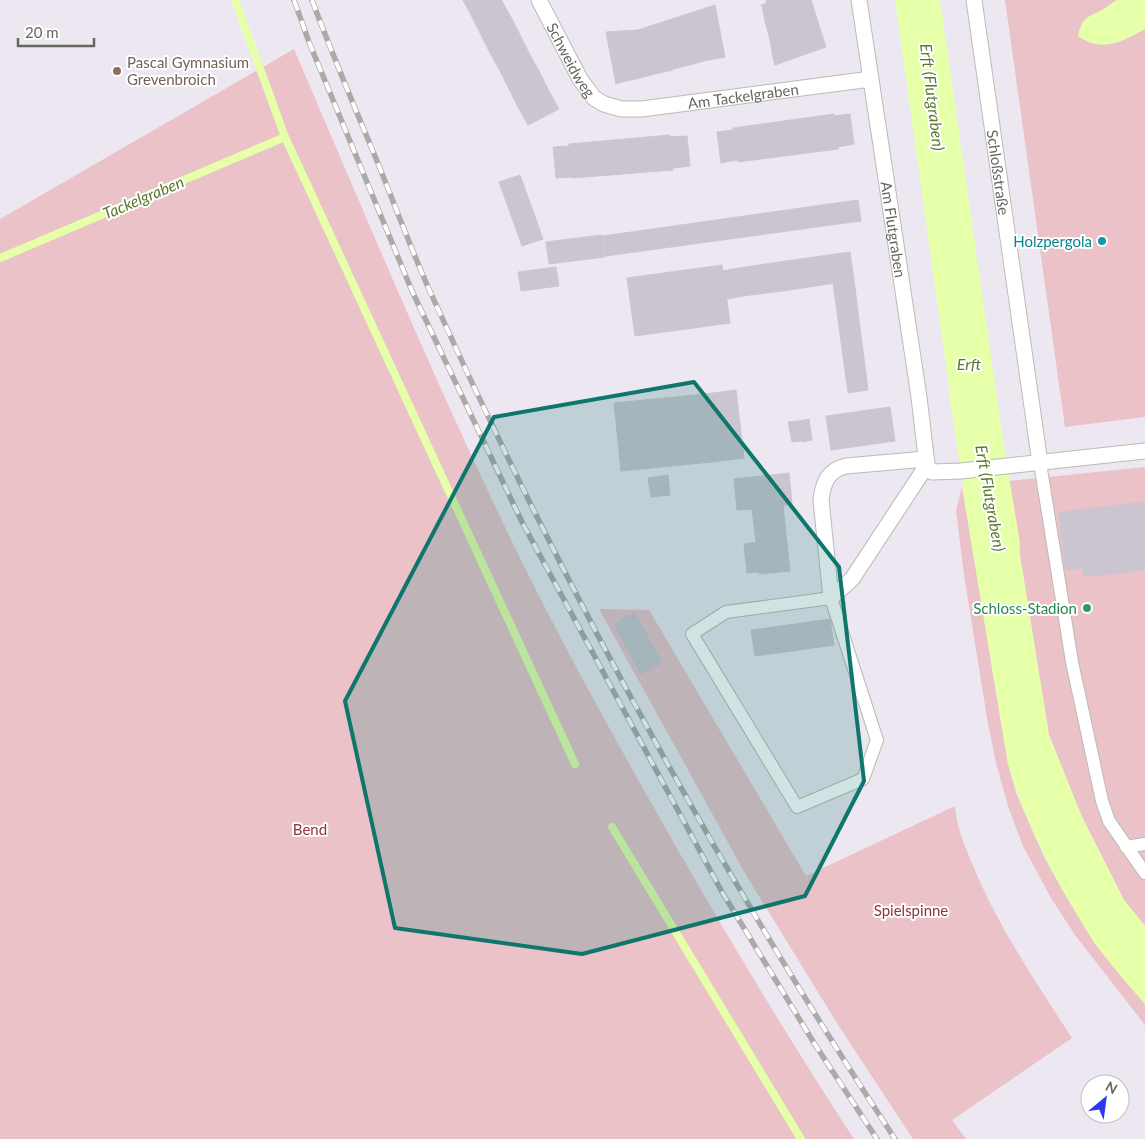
<svg xmlns="http://www.w3.org/2000/svg" width="1145" height="1139" font-family="Lato,sans-serif">
  <style>
    .green { fill: #eac2c8 }
    .water { fill: #e6ffa9 }
    .lines { fill: none; stroke-linecap: round; stroke-linejoin: round }
    .stream { stroke: #e6ffa9; stroke-width: 8 }
    .river { stroke: #e6ffa9; stroke-width: 46 }
    .building { fill: #cac5cf; stroke: #cec4d6 }
    .service-casing { stroke: #b8bcb4; stroke-width: 14 }
    .minor-casing { stroke: #b8bcb4; stroke-width: 17 }
    .service { stroke: #fff; stroke-width: 12 }
    .minor { stroke: #fff; stroke-width: 15 }
    .rail-casing { stroke: #aaaba8; stroke-width: 5.5 }
    .rail { stroke: #fff; stroke-width: 4; stroke-dasharray: 11; stroke-linecap: butt }
    .marked { fill: #0f766e; fill-opacity: 0.2; stroke: #0f766e; stroke-width: 4; stroke-linejoin: round }
    .education-dot { fill: #8d6e63; stroke: #fff; stroke-width: 2 }
    .culture-dot { fill: #0f9aa8; stroke: #fff; stroke-width: 2 }
    .leisure-dot { fill: #2e9e5b; stroke: #fff; stroke-width: 2 }
    .labels { text-anchor: middle; dominant-baseline: central; stroke-width: 4; stroke-linejoin: round; paint-order: stroke }
    .street-label { font-size: 15px; fill: #64685e; stroke: #fff }
    .education-label { font-size: 15px; fill: #785e54; stroke: #fff; text-anchor: start }
    .culture-label { font-size: 15px; fill: #0d838f; stroke: #fff; text-anchor: end }
    .leisure-label { font-size: 15px; fill: #27864d; stroke: #fff; text-anchor: end }
    .park-label { font-size: 15px; fill: #92333c; stroke: #fff }
    .water-label { font-size: 16px; font-style: italic; fill: #5c782c; stroke: #fff }
  </style>
  <rect width="100%" height="100%" fill="#ede7f1"/>
  <!-- green -->
  <g class="green">
    <polygon points="1005,0 1145,0 1145,417 1065,427"/>
    <path d="M294 49C363 210 430 371 506 529 550 621 600 712 650 801 715 916 782 1029 854 1139H0V219Z"/>
    <polygon points="1145,467 1145,926 1124,900 1082,817 1049,735 1008,481"/>
    <polygon points="962,486 1003,735 1008,764 1016,793 1044,857 1063,891 1095,944 1145,1004 1145,1025 1075,935 1051,898 1023,846 1009,809 996,763 988,724 964,575 956,511"/>
    <path d="M599 609 649 610 806 876 955 806C956 825 964 844 971 861 997 925 1035 981 1072 1038L952 1120 966 1139H913L840 1028 746 875Z"/>
  </g>
  <!-- water -->
  <g class="water">
    <polygon points="895,0 940,0 1005,454 959,459"/>
    <path d="M1117 0H1145V29C1122 42 1102 53 1078 36 1082 19 1085 18 1100 11 1106 8 1111 3 1117 0Z"/>
    <path d="M1008 481 1049 735 1082 817 1124 900 1145 926V1004C1128 985 1112 966 1096 945 1089 935 1083 924 1076 913 1048 866 1023 817 1008 764L962 486Z"/>
  </g>
  <g class="lines">
    <!-- stream -->
    <g class="stream">
      <polyline points="235,0 285,137 575,764"/>
      <polyline points="0,258 285,137"/>
      <polyline points="612,827 801,1139"/>
    </g>
    <!-- river -->
    <polyline class="river" points="972,393 997,545"/>
  </g>
  <!-- building -->
  <g class="building">
    <polygon points="463,0 502,0 502,1 472,17"/>
    <polygon points="766,0 811,0 826,47 775,65 773,58 780,56 776,39 770,40 765,21 771,19 767,5 762,6 761,5 767,3"/>
    <polygon points="502,1 512,19 481,35 472,17"/>
    <polygon points="715,5 725,57 720,58 719,52 707,55 708,60 689,65 687,60 673,63 674,69 673,70 671,63 657,67 659,73 640,78 638,71 621,75 622,82 616,84 606,32 638,30"/>
    <polygon points="767,5 771,19 765,21 762,6"/>
    <polygon points="512,19 521,37 490,53 481,35"/>
    <polygon points="521,37 530,55 500,71 490,53"/>
    <polygon points="776,39 780,56 773,58 770,40"/>
    <polygon points="719,52 720,58 708,60 707,55"/>
    <polygon points="530,55 540,73 509,89 500,71"/>
    <polygon points="687,60 689,65 674,69 673,63"/>
    <polygon points="671,63 673,70 659,73 657,67"/>
    <polygon points="638,71 640,78 622,82 621,75"/>
    <polygon points="540,73 549,91 518,107 509,89"/>
    <polygon points="549,91 559,109 528,125 518,107"/>
    <polygon points="834,114 834,116 850,114 854,144 838,147 838,149 738,162 737,160 721,163 717,132 733,130 733,128"/>
    <polygon points="670,135 670,137 687,136 690,166 673,168 673,170 572,178 572,177 556,178 553,147 569,146 569,144"/>
    <polygon points="520,175 543,239 522,246 499,182"/>
    <polygon points="858,200 861,221 846,223 843,202"/>
    <polygon points="843,202 846,223 606,256 603,236"/>
    <polygon points="602,235 605,257 549,264 546,242"/>
    <polygon points="850,252 854,280 790,290 786,261"/>
    <polygon points="786,261 790,290 743,296 739,268"/>
    <polygon points="722,265 730,323 635,336 627,278"/>
    <polygon points="556,267 559,286 521,291 518,272"/>
    <polygon points="739,268 743,296 727,299 722,271"/>
    <polygon points="854,280 868,390 848,393 833,283"/>
    <polygon points="736,390 744,458 712,462 705,394"/>
    <polygon points="705,394 712,462 621,471 614,403"/>
    <polygon points="890,407 895,441 831,450 826,416"/>
    <polygon points="809,419 812,440 802,442 799,421"/>
    <polygon points="799,421 802,441 792,442 788,422"/>
    <polygon points="789,473 792,504 783,505 790,571 759,574 759,572 747,573 744,544 756,542 752,509 737,510 734,479"/>
    <polygon points="668,475 670,495 651,497 648,478"/>
    <polygon points="1145,502 1145,570 1084,577 1083,568 1065,570 1059,512"/>
    <polygon points="635,613 662,663 641,674 614,624"/>
    <polygon points="830,619 834,645 778,653 774,627"/>
    <polygon points="774,627 778,653 755,656 751,630"/>
  </g>
  <g class="lines">
    <defs>
      <g id="service">
        <polyline points="1040,463 1072,662 1102,801 1109,821 1145,873"/>
        <polygon points="831,598 877,740 863,779 797,807 692,634 726,612"/>
        <polyline points="1126,847 1145,844"/>
      </g>
      <g id="minor">
        <path id="s1" d="M539 0 580 79 594 98 604 104 621 109H642L871 79"/>
        <path id="s2" d="M859 0 919 397 927 465 932 472 961 471 1145 451"/>
        <path id="s3" d="M974 0 1040 463"/>
        <path d="M926 459 846 466C828 470 823 483 821 500L831 598 852 579 927 465"/>
      </g>
    </defs>
    <!-- service casing -->
    <use href="#service" class="service-casing"/>
    <!-- minor casing -->
    <use href="#minor" class="minor-casing"/>
    <!-- service -->
    <use href="#service" class="service"/>
    <!-- minor -->
    <use href="#minor" class="minor"/>
    <defs>
      <g id="rail">
        <polyline points="294,0 309,42 412,291 522,522 722,892 814,1043 877,1139"/>
        <path d="M312 0C332 54 355 108 377 161 394 203 410 246 428 287 561 583 717 868 895 1139"/>
      </g>
    </defs>
    <!-- rail casing -->
    <use href="#rail" class="rail-casing"/>
    <!-- rail -->
    <use href="#rail" class="rail"/>
  </g>
  <!-- marked area -->
  <path class="marked" d="M694 382 839 567 864 781 805 896 582 954 395 928 345 701 494 417Z"/>
  <!-- markers -->
  <circle class="education-dot" cx="117" cy="71" r="5"/>
  <circle class="culture-dot" cx="1102" cy="241" r="5"/>
  <circle class="leisure-dot" cx="1087" cy="608" r="5"/>
  <g class="labels">
    <!-- street labels -->
    <g class="street-label">
      <text stroke="none"><textPath href="#s1" startOffset="68">Schweidweg</textPath></text>
      <text stroke="none"><textPath href="#s1" startOffset="265">Am Tackelgraben</textPath></text>
      <text stroke="none"><textPath href="#s3" startOffset="174">Schloßstraße</textPath></text>
      <text stroke="none"><textPath href="#s2" startOffset="232">Am Flutgraben</textPath></text>
    </g>
    <!-- education labels -->
    <g class="education-label">
      <text x="127" y="62">Pascal Gymnasium<tspan x="127" dy="17">Grevenbroich</tspan></text>
    </g>
    <!-- culture labels -->
    <g class="culture-label">
      <text x="1092" y="241">Holzpergola</text>
    </g>
    <!-- leisure labels -->
    <g class="leisure-label">
      <text x="1077" y="608">Schloss-Stadion</text>
    </g>
    <!-- park labels -->
    <g class="park-label">
      <text x="310" y="829">Bend</text>
      <text x="911" y="910">Spielspinne</text>
    </g>
    <!-- water labels -->
    <g class="water-label">
      <text transform="translate(933 97) rotate(83)">Erft (Flutgraben)</text>
      <text transform="translate(143 197) rotate(-23)">Tackelgraben</text>
      <text x="969" y="363">Erft</text>
      <text transform="translate(991 498) rotate(80)">Erft (Flutgraben)</text>
    </g>
  </g>
  <!-- north arrow -->
  <g transform="translate(1105 1099) rotate(29)"><circle r="24" fill="#ffffff" stroke="#c1c3bf"/>
  <path d="M0-4L9 19L0 12L-9 19Z" fill="#2a37f4"/>
  <text y="-8" font-size="14" font-weight="bold" text-anchor="middle" fill="#64685e">N</text>
  </g>
  <!-- scale -->
  <path d="M18 38v8h76v-8" fill="none" stroke="#64685e" stroke-width="2.5"/>
  <text x="25" y="38" font-size="15" fill="#64685e" stroke="#ffffff" stroke-width="4" paint-order="stroke">20 m</text>
</svg>
